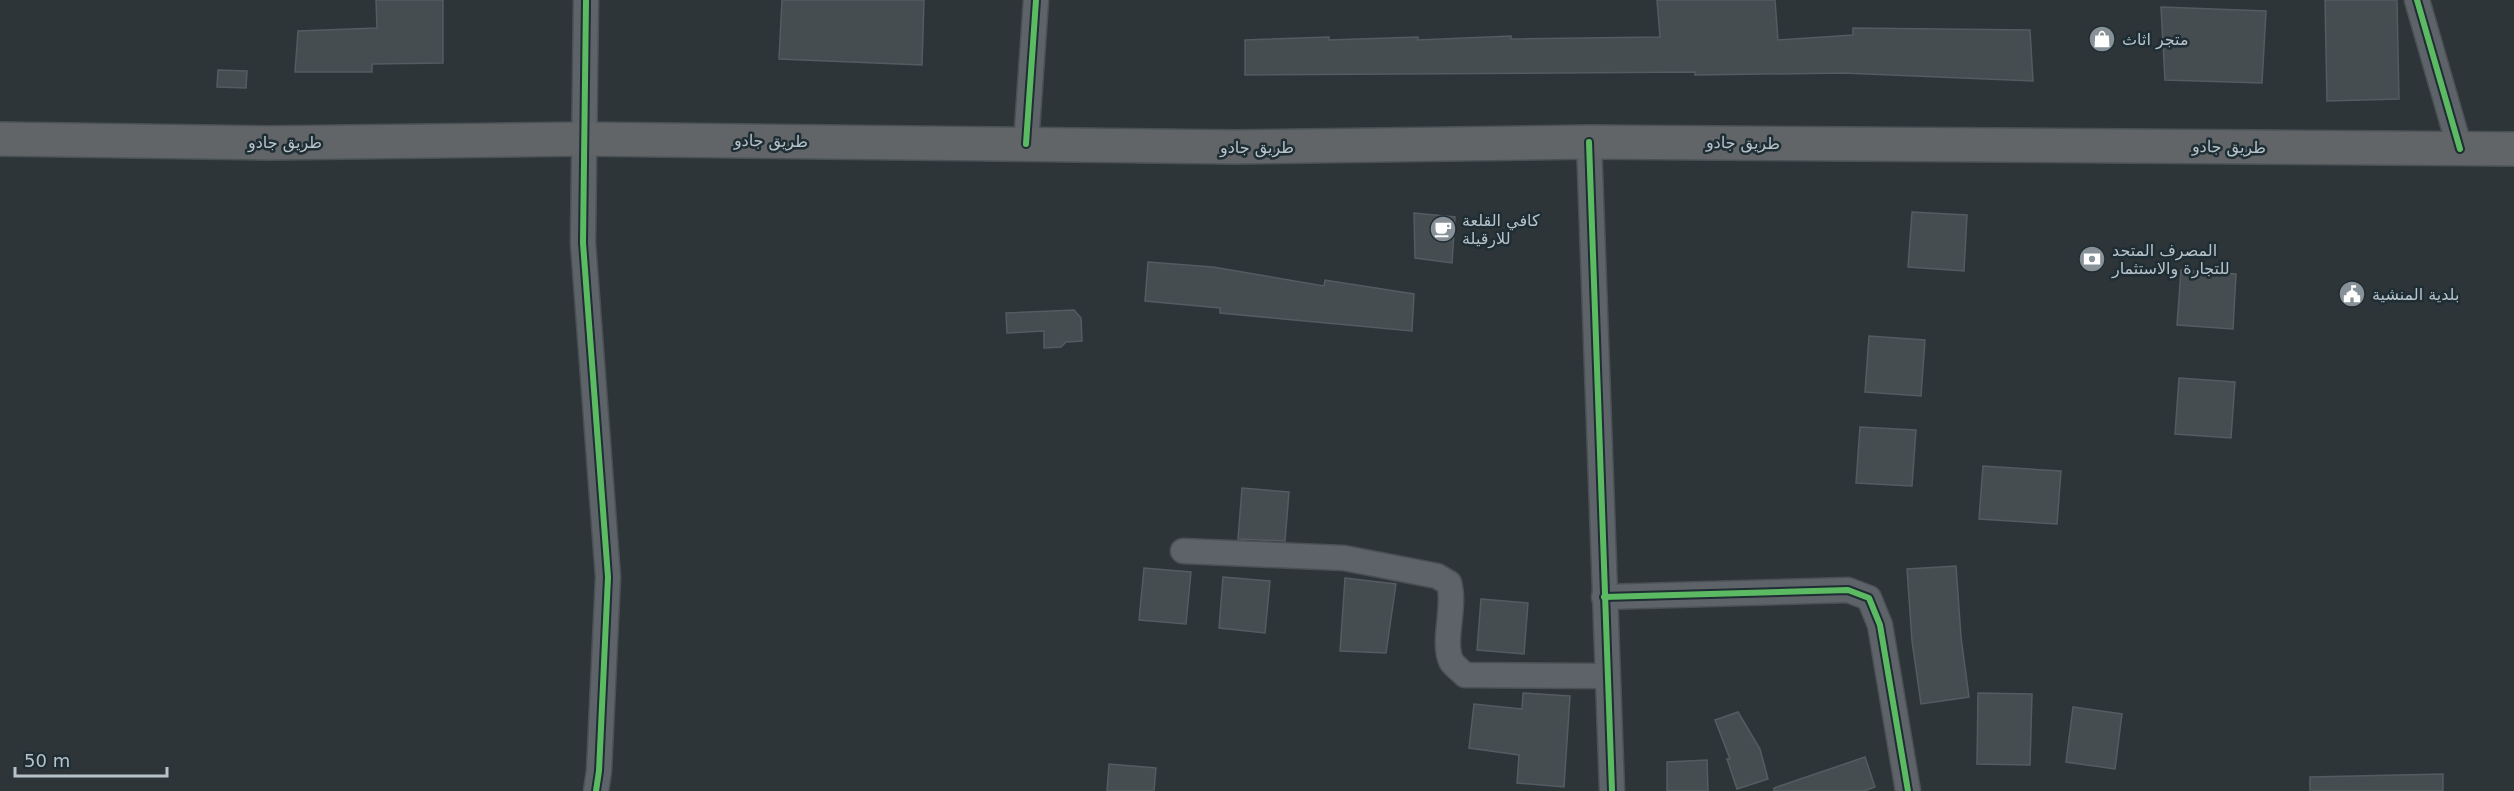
<svg xmlns="http://www.w3.org/2000/svg" width="2514" height="791" font-family="'DejaVu Sans',Vazirmatn,sans-serif">
  <style>
    .building { fill: #464d50; stroke: #545c61; stroke-width: 1.5 }
    .lines { fill: none; stroke-linecap: round; stroke-linejoin: round }
    .street-casing { stroke: #4a5054; stroke-width: 27 }
    .highway-casing { stroke: #495155; stroke-width: 36 }
    .street { stroke: #5d6368; stroke-width: 24 }
    .highway { stroke: #616567; stroke-width: 33 }
    .cycleway-casing { stroke: #1f2d34; stroke-width: 10 }
    .cycleway { stroke: #5cba63; stroke-width: 6 }
    .labels { text-anchor: middle; dominant-baseline: central; stroke-width: 5; stroke-linejoin: round; paint-order: stroke }
    .poi-label { font-size: 16px; fill: #b7c2c9; stroke: #1f2d34; text-anchor: start }
    .street-label { font-size: 16px; fill: #b7c2c9; stroke: #1f2d34 }
  </style>
  <rect width="100%" height="100%" fill="#2d3539"/>
  <!-- building -->
  <g class="building">
    <polygon points="376,0 443,0 443,63 372,64 372,72 295,72 298,31 377,28"/>
    <polygon points="782,0 924,0 922,65 779,59"/>
    <polygon points="1657,0 1775,0 1778,40 1853,35 1853,28 2030,30 2033,81 1843,73 1695,75 1695,72 1245,75 1245,40 1329,37 1329,40 1418,37 1418,40 1511,36 1511,39 1660,37"/>
    <polygon points="2325,0 2397,0 2399,99 2327,101"/>
    <polygon points="2161,7 2266,11 2262,83 2165,80"/>
    <polygon points="218,70 247,71 246,88 217,87"/>
    <polygon points="1912,212 1967,215 1964,271 1908,267"/>
    <polygon points="1414,213 1455,217 1452,263 1415,258"/>
    <polygon points="1148,262 1213,267 1324,286 1325,280 1414,294 1412,331 1220,313 1220,308 1145,301"/>
    <polygon points="2181,270 2236,274 2233,329 2177,325"/>
    <polygon points="1074,310 1081,318 1082,341 1066,342 1061,347 1044,348 1044,331 1007,333 1006,313"/>
    <polygon points="1869,336 1925,340 1921,396 1865,392"/>
    <polygon points="2179,378 2235,382 2231,438 2175,434"/>
    <polygon points="1860,427 1916,430 1912,486 1856,483"/>
    <polygon points="1983,466 2061,471 2057,524 1979,519"/>
    <polygon points="1242,488 1289,492 1285,541 1238,539"/>
    <polygon points="1956,566 1961,637 1969,697 1921,704 1912,641 1907,569"/>
    <polygon points="1144,568 1191,572 1186,624 1139,620"/>
    <polygon points="1223,577 1270,581 1265,633 1219,628"/>
    <polygon points="1345,578 1396,584 1386,653 1340,651"/>
    <polygon points="1481,599 1528,603 1524,654 1477,650"/>
    <polygon points="1523,693 1570,696 1564,787 1517,783 1519,755 1469,748 1474,704 1522,709"/>
    <polygon points="1978,693 2032,694 2030,765 1977,764"/>
    <polygon points="2073,707 2122,714 2115,769 2066,762"/>
    <polygon points="1738,712 1760,749 1768,779 1737,789 1727,759 1730,759 1715,720"/>
    <polygon points="1865,757 1875,787 1864,791 1774,791 1774,788"/>
    <polygon points="1707,760 1708,791 1667,791 1667,762"/>
    <polygon points="1109,764 1156,768 1154,791 1107,791"/>
    <polygon points="2443,774 2443,791 2310,791 2310,777"/>
  </g>
  <g class="lines">
    <defs>
      <g id="street">
        <polyline points="586,0 583,243 608,577 599,771 596,791"/>
        <polyline points="2417,0 2460,149"/>
        <polyline points="1589,142 1612,791"/>
        <polyline points="1026,144 1036,0"/>
        <path d="M1183 551 1344 558 1437 576 1449 583C1456 607 1442 640 1451 661 1454 666 1461 671 1465 675L1607 676"/>
        <polyline points="1604,597 1848,590 1869,598 1880,625 1908,791"/>
      </g>
      <polyline id="highway" points="0,139 266,143 584,139 1235,147 1589,142 2514,149"/>
    </defs>
    <!-- street casing -->
    <use href="#street" class="street-casing"/>
    <!-- highway casing -->
    <use href="#highway" class="highway-casing"/>
    <!-- street -->
    <use href="#street" class="street"/>
    <!-- highway -->
    <use href="#highway" class="highway"/>
    <defs>
      <g id="cycleway">
        <polyline points="586,0 583,243 608,577 599,771 596,791"/>
        <polyline points="2417,0 2460,149"/>
        <polyline points="1589,142 1612,791"/>
        <polyline points="1026,144 1036,0"/>
        <polyline points="1604,597 1848,590 1869,598 1880,625 1908,791"/>
      </g>
    </defs>
    <!-- cycleway casing -->
    <use href="#cycleway" class="cycleway-casing"/>
    <!-- cycleway -->
    <use href="#cycleway" class="cycleway"/>
  </g>
  <!-- icons -->
  <defs>
    <symbol id="shop-disc" viewBox="-11 -11 22 22"><circle r="9.5" fill="#879197" stroke="#1f2d34"/><path d="M-5-2.5h2.3a2.7 3.5 0 0 1 5.4 0H5L5.5 6h-11ZM-1.5-2.5h3a1.5 2.3 0 0 0-3 0Z" fill="#fff"/></symbol>
    <symbol id="cafe-disc" viewBox="-11 -11 22 22"><circle r="9.5" fill="#879197" stroke="#1f2d34"/><path d="M-5.5-4.5H6V0H3Q3 3.5 0 3.5H-2.5Q-5.5 3.5-5.5 0ZM3-3.2v2h1.7v-2ZM-6 4.5H4V6H-6Z" fill="#fff"/></symbol>
    <symbol id="bank-disc" viewBox="-11 -11 22 22"><circle r="9.5" fill="#879197" stroke="#1f2d34"/><path d="M-6-4H6V4H-6ZM0-2.3a2.3 2.3 0 1 0 0 4.6a2.3 2.3 0 1 0 0-4.6Z" fill="#fff"/></symbol>
    <symbol id="civic-disc" viewBox="-11 -11 22 22"><circle r="9.5" fill="#879197" stroke="#1f2d34"/><path d="M-.6-6.5H3V-4.5H.6V-3L4-1V1h2V6H-6V1h2V-1L-.6-3ZM-1.2 2.5V6h2.4V2.5Z" fill="#fff"/></symbol>
  </defs>
  <g fill-rule="evenodd">
    <use href="#shop-disc" x="2087" y="24" width="30" height="30"/>
    <use href="#cafe-disc" x="1428" y="214" width="30" height="30"/>
    <use href="#bank-disc" x="2077" y="244" width="30" height="30"/>
    <use href="#civic-disc" x="2337" y="279" width="30" height="30"/>
  </g>
  <g class="labels">
    <!-- poi labels -->
    <g class="poi-label">
      <text x="2122" y="39">متجر اثاث</text>
      <text x="1462" y="220">كافي القلعة<tspan x="1462" dy="18">للارقيلة</tspan></text>
      <text x="2112" y="250">المصرف المتحد<tspan x="2112" dy="18">للتجارة والاستثمار</tspan></text>
      <text x="2372" y="294">بلدية المنشية</text>
    </g>
    <!-- street labels -->
    <g class="street-label">
      <text transform="translate(771 141) rotate(1)">طريق جادو</text>
      <text x="285" y="142">طريق جادو</text>
      <text transform="translate(1743 143) rotate(1)">طريق جادو</text>
      <text x="1257" y="147">طريق جادو</text>
      <text transform="translate(2229 147) rotate(1)">طريق جادو</text>
    </g>
  </g>
  <!-- scale -->
  <path d="M15 767v9h152v-9" fill="none" stroke="#b7c2c9" stroke-width="3"/>
  <text x="24" y="767" font-size="18" fill="#b7c2c9" stroke="#1f2d34" stroke-width="4.5" paint-order="stroke">50 m</text>
</svg>
